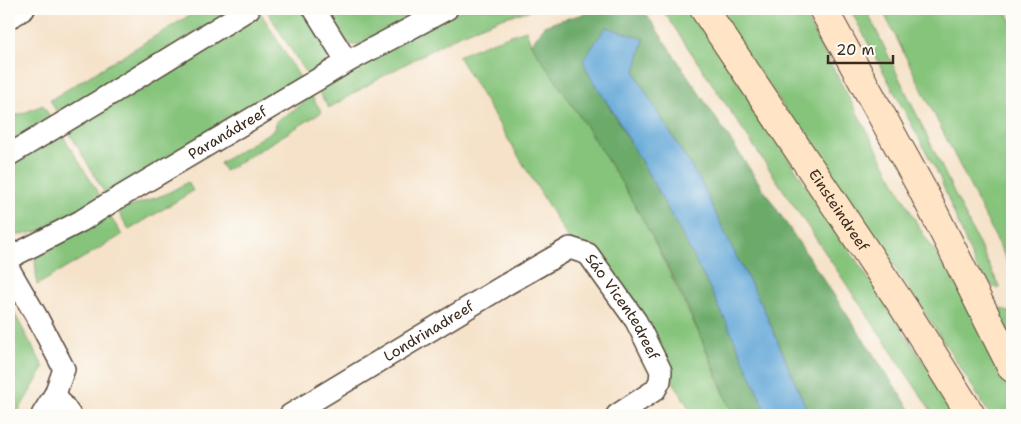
<svg xmlns="http://www.w3.org/2000/svg" width="1021" height="424" font-family="'Shantell Sans',sans-serif">
  <style>
    .green { fill: #86c47b; stroke: #60774c }
    .forest { fill: #6caa6b; stroke: #546a44 }
    .water { fill: #63a7d8; stroke: #4f687b }
    .lines { fill: none; stroke-linecap: round; stroke-linejoin: round }
    .minor-casing { stroke: #574638; stroke-width: 24 }
    .secondary-casing { stroke: #574638; stroke-width: 30 }
    .minor { stroke: #fff; stroke-width: 21 }
    .secondary { stroke: #ffe4c6; stroke-width: 28 }
    .labels { text-anchor: middle; dominant-baseline: central; stroke-width: 5; stroke-linejoin: round; paint-order: stroke }
    .street-label { font-size: 15px; fill: #3b2a1e; stroke: #fdfcf7 }
  </style>
  <rect width="100%" height="100%" fill="#fdfcf7"/>
  <filter id="ink" filterUnits="userSpaceOnUse"><feTurbulence type="fractalNoise" baseFrequency=".02" numOctaves="2"/><feDisplacementMap in="SourceGraphic" scale="10" xChannelSelector="R" yChannelSelector="G"/><feConvolveMatrix kernelMatrix="1 2 1 2 8 2 1 2 1" color-interpolation-filters="sRGB"/></filter>
  <filter id="wash" filterUnits="userSpaceOnUse"><feTurbulence type="fractalNoise" baseFrequency=".0096" numOctaves="4" result="noise"/><feDisplacementMap in="SourceGraphic" scale="20" xChannelSelector="R" yChannelSelector="G"/><feGaussianBlur stdDeviation="1.12" result="paint"/><feColorMatrix in="noise" values="0 0 0 0 0 0 0 0 0 0 0 0 0 0 0 0 0 1.4 0 .05"/><feComposite in="paint" operator="in"/></filter>
  <g filter="url(#wash)">
    <rect width="100%" height="100%" fill="#f5e2c9"/>
    <!-- green -->
    <g class="green">
      <polygon points="200,9 235,9 59,116 50,100"/>
      <polygon points="266,9 301,9 327,50 327,59 324,65 308,77"/>
      <polygon points="324,9 424,9 363,44 353,45 344,41"/>
      <polygon points="464,9 535,9 502,18 459,35 376,80 329,108 316,88 372,53"/>
      <polygon points="662,9 689,9 959,415 934,415"/>
      <path d="M716 9H801L920 229 957 286 987 341 1012 392V415H990C905 276 808 144 716 9Z"/>
      <polygon points="850,9 866,9 1000,288 998,289 986,281 975,265 939,176"/>
      <polygon points="882,9 1005,9 1012,22 1012,271"/>
      <polygon points="259,10 302,81 107,197 66,127"/>
      <polygon points="526,30 531,44 571,103 623,185 649,230 700,336 733,415 693,415 596,251 569,240 458,56 486,44"/>
      <polygon points="310,94 322,112 225,171 220,163 275,129 276,121 298,107"/>
      <polygon points="43,105 52,120 9,147 9,116 21,114"/>
      <polygon points="60,131 102,199 40,231 19,235 9,234 9,161"/>
      <polygon points="188,182 193,191 129,230 118,211 166,194"/>
      <polygon points="108,213 122,235 37,285 35,258"/>
      <polygon points="997,307 1009,312 1012,315 1012,343 997,309"/>
      <polygon points="13,311 44,368 16,415 9,415 9,345 16,341 9,342 9,313"/>
    </g>
    <!-- forest -->
    <path class="forest" d="M603 9H643L914 415H809L763 307 731 246 703 186 663 121 642 86 635 71 644 39 587 71C612 110 634 149 657 189 698 262 736 337 767 415H733C703 336 666 257 623 185 594 137 562 90 531 44L544 26 561 20Z"/>
    <!-- water -->
    <path class="water" d="M606 27 644 39 635 71 642 86 663 121 703 186 731 246 763 307 809 415H767C733 329 690 248 645 168 634 149 624 130 613 112 602 94 589 79 583 60Z"/>
  </g>
  <g filter="url(#ink)">
    <g class="lines">
      <defs>
        <g id="minor">
          <polyline points="314,9 347,62"/>
          <polyline points="9,18 24,9"/>
          <polyline points="9,155 101,100 249,9"/>
          <path id="s1" d="M9 258 81 221 108 204 347 62 447 9"/>
          <polyline points="9,269 38,319 64,369 55,394 42,415"/>
          <polyline points="55,394 70,415"/>
          <path id="s2" d="M290 415 507 284 570 248 588 254 636 321 661 371 660 381 655 390 617 415"/>
        </g>
        <g id="secondary">
          <path id="s3" d="M704 9 904 308 971 415"/>
          <polyline points="823,9 922,189 1012,368"/>
        </g>
      </defs>
      <!-- minor casing -->
      <use href="#minor" class="minor-casing"/>
      <!-- secondary casing -->
      <use href="#secondary" class="secondary-casing"/>
      <!-- minor -->
      <use href="#minor" class="minor"/>
      <!-- secondary -->
      <use href="#secondary" class="secondary"/>
    </g>
  </g>
  <g class="labels">
    <!-- street labels -->
    <g class="street-label">
      <text stroke="none"><textPath href="#s1" startOffset="252">Paranádreef</textPath></text>
      <text stroke="none"><textPath href="#s3" startOffset="242">Einsteindreef</textPath></text>
      <text stroke="none"><textPath href="#s2" startOffset="408">Sáo Vicentedreef</textPath></text>
      <text stroke="none"><textPath href="#s2" startOffset="162">Londrinadreef</textPath></text>
    </g>
  </g>
  <!-- margin -->
  <rect width="1021" height="424" fill="none" stroke="#fdfcf7" stroke-width="30"/>
  <!-- scale -->
  <path d="M828 55v8h65v-8" fill="none" stroke="#3b2a1e" stroke-width="2.5"/>
  <text x="836" y="55" font-size="15" fill="#3b2a1e" stroke="#fdfcf7" stroke-width="4" paint-order="stroke">20 m</text>
</svg>
